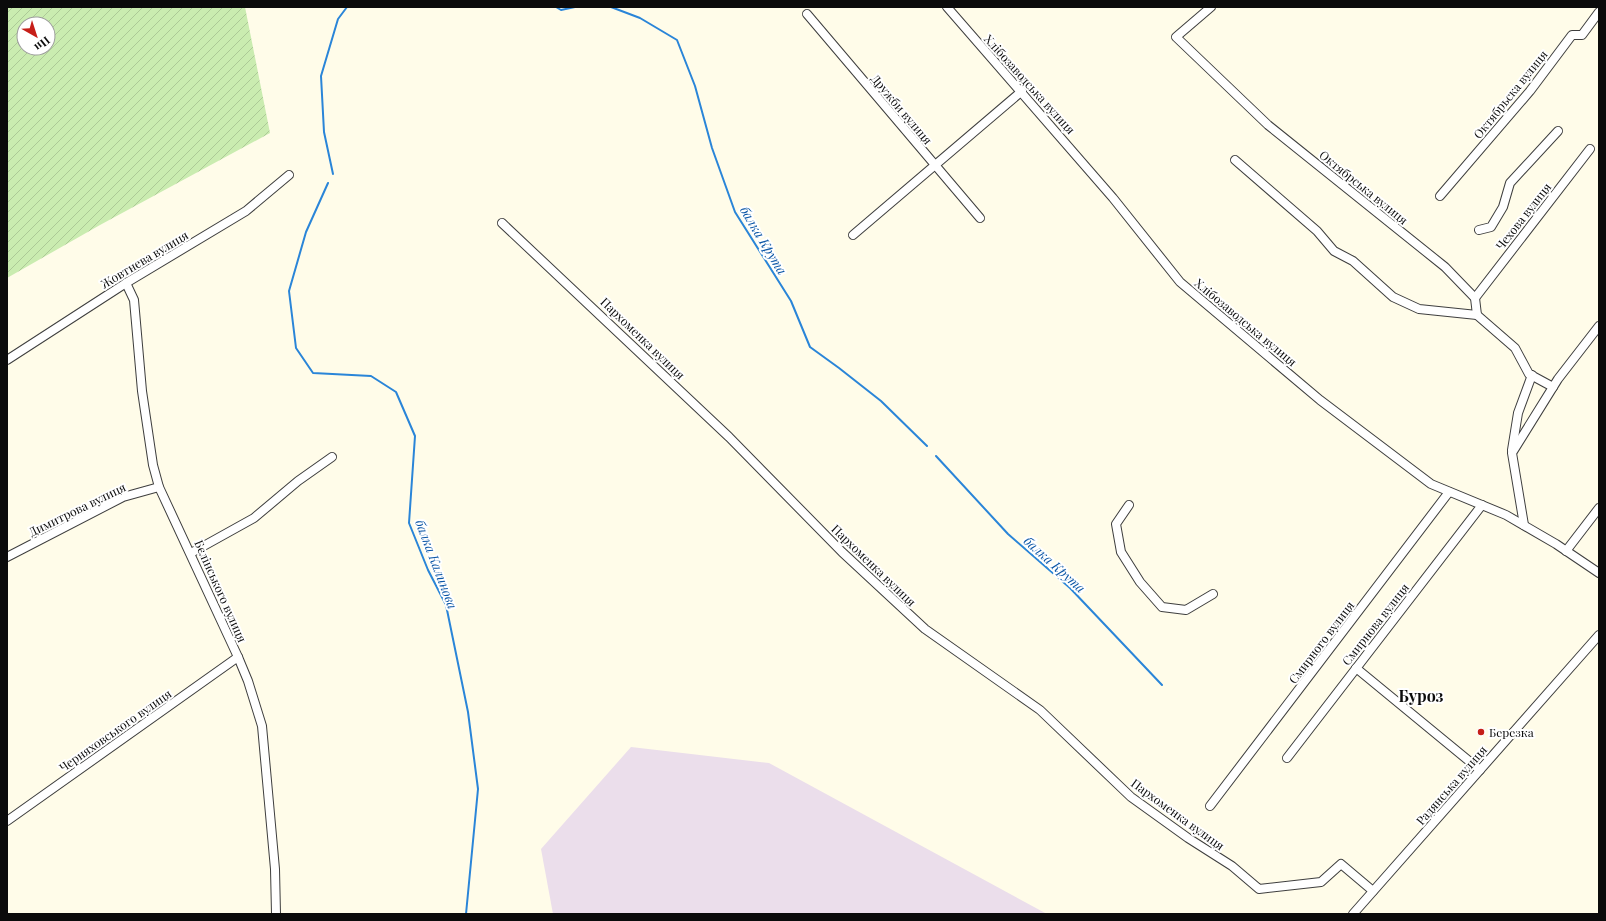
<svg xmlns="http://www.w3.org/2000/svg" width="1606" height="921" font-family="'Playfair Display',serif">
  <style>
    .industrial { fill: #ebdeeb }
    .garden { fill: url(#garden-furrows); fill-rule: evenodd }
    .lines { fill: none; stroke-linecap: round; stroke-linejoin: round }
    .stream { stroke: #2a85d8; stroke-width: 2 }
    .minor-casing { stroke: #3e3e3e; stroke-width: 10 }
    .minor { stroke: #fff; stroke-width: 8 }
    .poi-dot { fill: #c61e18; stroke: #fff; stroke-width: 1.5 }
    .labels { text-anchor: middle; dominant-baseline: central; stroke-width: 4; stroke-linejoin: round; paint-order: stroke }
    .street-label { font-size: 12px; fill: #0b0b0b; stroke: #fff }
    .poi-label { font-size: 12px; fill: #0b0b0b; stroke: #fff; text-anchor: start }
    .water-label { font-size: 13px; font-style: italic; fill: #0b56a6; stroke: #fff }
    .district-label { font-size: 16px; font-weight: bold; fill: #0b0b0b; stroke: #fff }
  </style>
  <defs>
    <pattern id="garden-furrows" width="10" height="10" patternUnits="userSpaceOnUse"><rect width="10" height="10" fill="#caecb0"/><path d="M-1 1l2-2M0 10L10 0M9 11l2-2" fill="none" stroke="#acc996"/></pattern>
  </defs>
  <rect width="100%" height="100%" fill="#fffce9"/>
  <!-- industrial -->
  <polygon class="industrial" points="631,747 769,763 1047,914 553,914 541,849"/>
  <!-- garden -->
  <path class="garden" d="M7 7H245L270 133 100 225 7 278ZM24 24H48V48H24Z"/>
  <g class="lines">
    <!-- stream -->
    <g class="stream">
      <polyline points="556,7 561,10 575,7"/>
      <polyline points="611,7 640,18 677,40 695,86 712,148 735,212 791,301 810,347 839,368 881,401 927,446"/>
      <polyline points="333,174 324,132 321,76 338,19 347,7"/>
      <polyline points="328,183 306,232 289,291 296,348 313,373 371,376 396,392 415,436 409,523 428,570 446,605 468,712 478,789 466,914"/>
      <polyline points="936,456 1008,534 1070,588 1162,685"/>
    </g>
    <defs>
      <g id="minor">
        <polyline points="947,7 1113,198 1180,282 1320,400 1431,484 1506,515 1556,544 1599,573"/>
        <polyline points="1211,7 1176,37 1268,125 1445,267 1475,298 1477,315 1515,348 1529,374 1553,387"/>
        <polyline points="807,14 980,218"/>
        <polyline points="1235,160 1317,231 1334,251 1353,261 1393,297 1419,309 1477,315"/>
        <polyline points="1440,196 1530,91 1572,35 1582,35 1599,12"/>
        <polyline points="502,223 729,437 842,552 925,629 1040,710 1131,797 1188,838 1232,866 1259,889 1321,882 1341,864 1373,891"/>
        <polyline points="1479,230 1491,227 1503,207 1510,183 1558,131"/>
        <polyline points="853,235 1022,91"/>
        <polyline points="126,283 134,300 142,391 153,465 159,487 238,657 248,681 262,726 275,869 276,914"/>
        <polyline points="1475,298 1590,149"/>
        <polyline points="7,360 126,283 246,211 289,175"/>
        <polyline points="1512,450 1518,413 1532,375"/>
        <polyline points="1129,505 1116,524 1121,552 1140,582 1162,607 1186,610 1213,594"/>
        <polyline points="1524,525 1512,453 1558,379 1599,326"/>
        <polyline points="1566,551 1599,508"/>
        <polyline points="191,553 254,518 298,481 332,457"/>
        <polyline points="7,557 123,497 159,487"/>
        <polyline points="1356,668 1480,770"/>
        <polyline points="1287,758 1482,505"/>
        <polyline points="1210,806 1449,492"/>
        <polyline points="7,821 238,657"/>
        <polyline points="1353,914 1599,635"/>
      </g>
    </defs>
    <!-- minor casing -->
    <use href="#minor" class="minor-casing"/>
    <!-- minor -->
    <use href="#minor" class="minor"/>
  </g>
  <!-- markers -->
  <circle class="poi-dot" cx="1481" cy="732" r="4"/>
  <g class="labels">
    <!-- street labels -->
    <g class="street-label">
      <text transform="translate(1030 84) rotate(48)">Хлібозаводська вулиця</text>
      <text transform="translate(1510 94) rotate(-51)">Октябрьска вулиця</text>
      <text transform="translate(902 109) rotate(50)">Дружби вулиця</text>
      <text transform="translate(1364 187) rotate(39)">Октябрська вулиця</text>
      <text transform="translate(1523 216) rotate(-52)">Чехова вулиця</text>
      <text transform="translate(144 259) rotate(-31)">Жовтнева вулиця</text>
      <text transform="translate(1246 322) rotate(40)">Хлібозаводська вулиця</text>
      <text transform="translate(643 338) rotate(44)">Пархоменка вулиця</text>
      <text transform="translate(77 509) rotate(-26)">Димитрова вулиця</text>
      <text transform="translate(874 565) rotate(44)">Пархоменка вулиця</text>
      <text transform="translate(221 591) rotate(66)">Бєлінського вулиця</text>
      <text transform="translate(1375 624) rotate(-52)">Смирнова вулиця</text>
      <text transform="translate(1321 642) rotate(-53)">Смирного вулиця</text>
      <text transform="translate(115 730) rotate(-35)">Черняховського вулиця</text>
      <text transform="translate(1451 785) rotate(-49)">Радянська вулиця</text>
      <text transform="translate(1178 814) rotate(36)">Пархоменка вулиця</text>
    </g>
    <!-- poi labels -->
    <g class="poi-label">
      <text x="1489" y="732">Березка</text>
    </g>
    <!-- water labels -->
    <g class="water-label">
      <text transform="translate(764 240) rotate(59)">балка Крута</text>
      <text transform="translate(437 564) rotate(69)">балка Калинова</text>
      <text transform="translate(1055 564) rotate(42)">балка Крута</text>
    </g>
    <!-- district labels -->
    <g class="district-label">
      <text x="1421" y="695">Буроз</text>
    </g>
  </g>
  <!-- border -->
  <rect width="1606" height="921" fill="none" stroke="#0b0b0b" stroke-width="16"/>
  <!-- north arrow -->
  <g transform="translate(36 36) rotate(141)"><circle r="19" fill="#ffffff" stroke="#9d9d9d"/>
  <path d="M0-3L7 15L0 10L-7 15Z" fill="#c61e18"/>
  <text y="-6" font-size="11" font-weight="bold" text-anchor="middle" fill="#0b0b0b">Пн</text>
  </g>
</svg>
